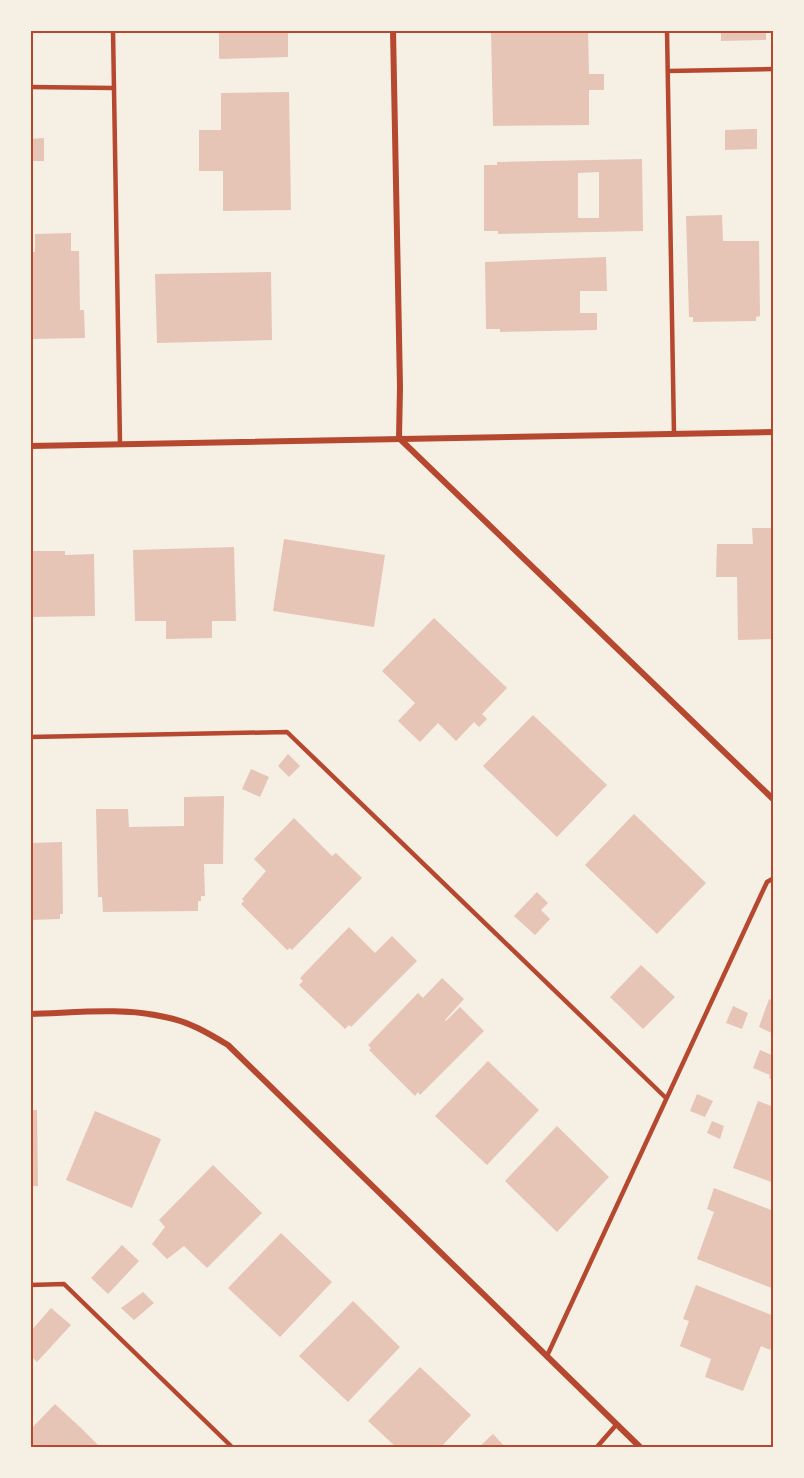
<svg xmlns="http://www.w3.org/2000/svg" width="804" height="1478" font-family="'Roboto Condensed',sans-serif">
  <style>
    .building { fill: #e6c5b7; fill-rule: evenodd }
    .lines { fill: none; stroke-linecap: round; stroke-linejoin: round }
    .service { stroke: #b5482f; stroke-width: 4.5 }
    .minor { stroke: #b5482f; stroke-width: 6 }
    .neatline { fill: none; stroke: #b5482f; stroke-width: 2 }
  </style>
  <rect width="100%" height="100%" fill="#f6efe4"/>
  <!-- building -->
  <g class="building">
    <polygon points="219,30 288,30 288,57 219,59"/>
    <polygon points="491,30 588,30 589,74 604,74 604,90 589,90 589,125 493,126"/>
    <polygon points="721,30 766,30 766,40 721,41"/>
    <polygon points="289,92 291,210 223,211 223,171 199,171 199,130 221,130 221,93"/>
    <polygon points="751,129 757,129 757,149 725,150 725,130"/>
    <polygon points="44,138 44,161 30,161 30,139"/>
    <path d="M642 159 643 231 498 234V231H484V165H497V162ZM599 172V218H578V173Z"/>
    <polygon points="722,215 723,241 759,241 760,316 756,317 756,321 693,322 693,317 689,317 686,216"/>
    <polygon points="71,233 71,251 79,251 80,310 84,310 85,338 30,339 30,252 35,252 35,234"/>
    <polygon points="606,257 607,291 580,291 580,313 597,313 597,330 500,332 500,329 486,329 485,262"/>
    <polygon points="271,272 272,340 157,343 155,274"/>
    <polygon points="752,528 774,528 774,639 738,640 737,577 716,577 717,544 753,544"/>
    <polygon points="284,539 385,555 374,627 273,611"/>
    <polygon points="234,547 236,621 212,621 212,638 166,639 166,621 135,621 133,550"/>
    <polygon points="30,551 65,551 65,555 94,554 95,616 30,617"/>
    <polygon points="434,618 507,688 482,714 487,719 479,727 474,722 456,741 438,723 420,742 398,721 415,703 382,671"/>
    <polygon points="533,715 607,785 557,837 483,766"/>
    <polygon points="288,754 300,766 289,777 278,766"/>
    <polygon points="251,769 269,777 260,797 242,789"/>
    <polygon points="224,796 223,864 204,864 205,896 201,896 201,901 198,901 198,911 103,912 102,897 98,897 96,809 128,809 129,827 184,826 184,797"/>
    <polygon points="634,814 706,883 657,934 585,865"/>
    <polygon points="294,818 332,856 336,853 362,878 292,950 290,948 287,950 241,904 244,901 242,899 266,871 254,859"/>
    <polygon points="62,842 63,914 60,914 60,919 30,920 30,843"/>
    <polygon points="537,892 548,903 541,910 550,919 535,935 514,916"/>
    <polygon points="349,927 375,953 392,936 417,961 351,1027 349,1025 345,1029 299,985 303,981 300,978"/>
    <polygon points="641,965 675,997 643,1029 610,997"/>
    <polygon points="442,978 464,999 445,1020 446,1021 460,1007 484,1031 420,1095 418,1092 415,1096 369,1050 371,1048 368,1045 418,993 423,998"/>
    <polygon points="769,999 774,1001 774,1034 759,1027"/>
    <polygon points="733,1006 748,1013 742,1029 726,1023"/>
    <polygon points="760,1050 774,1056 774,1080 769,1078 770,1075 753,1068"/>
    <polygon points="488,1061 539,1110 487,1165 435,1116"/>
    <polygon points="697,1094 713,1101 705,1117 690,1111"/>
    <polygon points="758,1101 774,1107 774,1183 733,1168"/>
    <polygon points="30,1110 37,1110 38,1186 30,1186"/>
    <polygon points="95,1111 161,1139 132,1208 66,1180"/>
    <polygon points="712,1121 724,1126 720,1139 707,1133"/>
    <polygon points="557,1126 609,1177 557,1232 505,1181"/>
    <polygon points="213,1165 262,1213 207,1268 184,1246 167,1259 152,1244 165,1227 159,1220"/>
    <polygon points="714,1188 774,1211 774,1289 697,1259 714,1212 707,1209"/>
    <polygon points="281,1233 332,1282 280,1337 228,1288"/>
    <polygon points="122,1245 139,1261 108,1294 91,1278"/>
    <polygon points="696,1285 774,1316 774,1340 770,1350 761,1346 743,1391 705,1377 711,1359 680,1346 689,1321 683,1319"/>
    <polygon points="143,1292 154,1303 134,1320 121,1308"/>
    <polygon points="353,1301 400,1347 348,1402 299,1356"/>
    <polygon points="51,1308 71,1325 37,1362 30,1355 30,1332"/>
    <polygon points="420,1367 471,1415 440,1448 397,1448 368,1421"/>
    <polygon points="55,1404 82,1429 101,1448 30,1448 30,1430"/>
    <polygon points="493,1434 506,1448 478,1448"/>
  </g>
  <g class="lines">
    <!-- service -->
    <g class="service">
      <polyline points="113,30 120,444"/>
      <polyline points="667,30 674,434"/>
      <polyline points="668,71 774,69"/>
      <polyline points="30,87 114,88"/>
      <polyline points="30,737 287,732 666,1098"/>
      <polyline points="30,1285 64,1284 233,1448"/>
      <polyline points="547,1356 767,882 774,878"/>
      <polyline points="596,1448 617,1424"/>
    </g>
    <!-- minor -->
    <g class="minor">
      <polyline points="393,30 400,387 399,438"/>
      <polyline points="399,438 774,800"/>
      <polyline points="30,446 774,432"/>
      <path d="M30 1014C74 1013 122 1007 165 1017 188 1021 208 1033 228 1045L641 1448"/>
    </g>
  </g>
  <!-- border -->
  <rect width="804" height="1478" fill="none" stroke="#f6efe4" stroke-width="63"/>
  <rect x="32" y="32" width="740" height="1414" class="neatline"/>
</svg>
